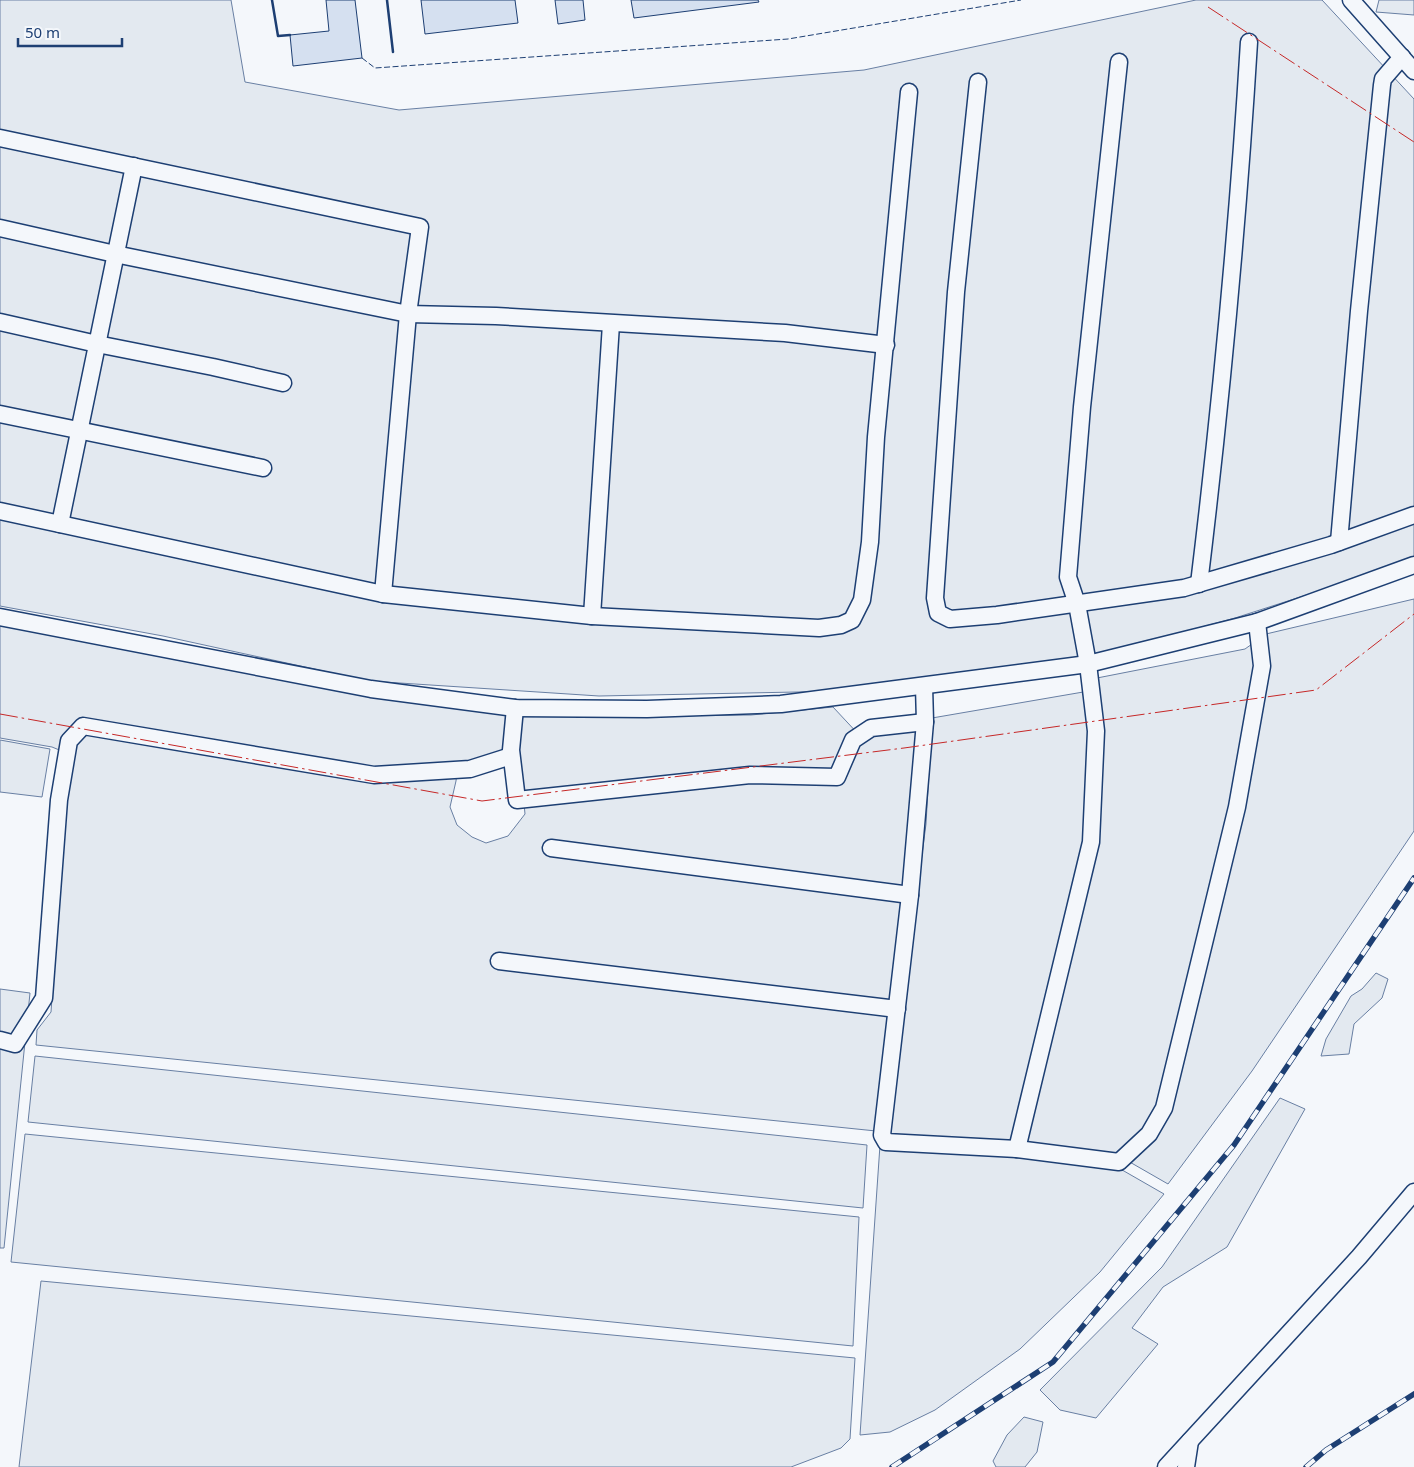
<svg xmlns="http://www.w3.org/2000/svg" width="1414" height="1467" font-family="'Noto Sans',sans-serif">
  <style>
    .green { fill: #e3e9f0; stroke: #687fa3; fill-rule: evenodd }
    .building { fill: #d5e0f0; stroke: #1d3f73 }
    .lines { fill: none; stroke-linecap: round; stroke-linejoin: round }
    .minor-casing { stroke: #1d3f73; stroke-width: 19 }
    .minor { stroke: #f4f7fb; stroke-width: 16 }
    .rail-casing { stroke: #1d3f73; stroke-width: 5.5 }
    .rail { stroke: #f4f7fb; stroke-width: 4; stroke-dasharray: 11; stroke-linecap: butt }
    .fence { stroke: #1d3f73; stroke-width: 1; stroke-dasharray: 6 2.5; stroke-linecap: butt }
    .wall { stroke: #1d3f73; stroke-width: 2.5 }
    .power { stroke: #c62828; stroke-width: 1; stroke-dasharray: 18 4 2.5 4; stroke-linecap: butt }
  </style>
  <rect width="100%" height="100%" fill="#f4f7fb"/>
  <!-- green -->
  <g class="green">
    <polygon points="0,0 231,0 245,82 399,110 864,70 1196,0 1322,0 1414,99 1414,558 1378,572 1235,618 1099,655 847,691 599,696 369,681 163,636 0,606"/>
    <polygon points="1379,0 1414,0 1414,15 1376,12"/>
    <polygon points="1414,599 1414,831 1252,1071 1168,1184 1121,1157 1030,1147 1024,1132 1096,843 1097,678 1245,649 1266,634"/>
    <path d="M0 624 310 683 640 716 751 715 833 707 861 737 919 723 913 815 876 1131 36 1045 37 1030 51 1012 69 754 52 747 0 738ZM484 759 520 761 525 814 508 836 486 843 472 837 457 825 450 807 456 781 457 771 464 761Z"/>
    <polygon points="1089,691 1086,839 1012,1148 885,1138 926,824 932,718"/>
    <polygon points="0,740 50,749 42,797 0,792"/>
    <polygon points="1376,973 1388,979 1382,998 1354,1024 1349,1054 1321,1056 1326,1039 1351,996 1362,989"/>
    <polygon points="0,989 30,993 4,1248 0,1248"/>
    <polygon points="35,1056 867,1145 863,1208 28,1122"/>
    <polygon points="1280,1098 1305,1109 1227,1247 1163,1287 1132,1328 1158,1344 1096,1418 1060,1410 1040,1390 1162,1267"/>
    <polygon points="25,1134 859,1217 853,1346 11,1262"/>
    <polygon points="880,1145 1110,1163 1164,1194 1100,1272 1020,1349 935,1410 890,1432 860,1435"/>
    <polygon points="41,1281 855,1358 850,1439 841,1448 791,1467 19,1467"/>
    <polygon points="1024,1417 1043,1422 1037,1452 1025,1467 996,1467 993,1461 1007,1435"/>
  </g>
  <!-- building -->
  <g class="building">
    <polygon points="326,0 355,0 362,58 293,66 290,35 329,31"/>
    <polygon points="421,0 515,0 518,23 425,34"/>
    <polygon points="555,0 583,0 585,20 558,24"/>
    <polygon points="631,0 758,0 759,2 634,18"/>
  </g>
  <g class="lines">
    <defs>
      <g id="minor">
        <polyline points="1351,0 1414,71"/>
        <polyline points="978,82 956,292 935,598 938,613 950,619 997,615 1184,588 1331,545 1414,515"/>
        <polyline points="0,138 420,227 408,314 383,594"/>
        <polyline points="0,228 115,254 408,314 496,316 785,333 886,345"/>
        <polyline points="0,322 97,344 213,367 283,383"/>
        <polyline points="0,414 263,468"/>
        <polyline points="0,511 383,594 592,616 819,628 841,625 852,620 862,600 870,542 876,437 909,92"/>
        <polyline points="60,524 134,166"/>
        <polyline points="1339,542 1359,311 1382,85 1383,79 1402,57"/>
        <path d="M1199 584C1221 403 1238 223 1249 42"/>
        <polyline points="592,616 611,324"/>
        <polyline points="0,617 371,689 515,708 647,709 781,704 1088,664 1257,622 1414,565"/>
        <polyline points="924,686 925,722 910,895 882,1135 886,1142 1017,1149 1119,1162 1149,1134 1164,1108 1237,807 1262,666 1257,622"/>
        <polyline points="515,708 511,750 517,800 750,775 837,777 853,740 871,728 925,722"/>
        <polyline points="551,848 910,895"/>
        <polyline points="499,961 897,1009"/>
        <polyline points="0,1040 15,1044 44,998 59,800 69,741 83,726 374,775 470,769 511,756"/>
        <polyline points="1017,1149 1091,842 1096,731 1088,664 1077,604 1068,577 1082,407 1119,62"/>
        <polyline points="1166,1467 1359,1257 1414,1192"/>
        <polyline points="1186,1467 1190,1441"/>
      </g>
    </defs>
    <!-- minor casing -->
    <use href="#minor" class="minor-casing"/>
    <!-- minor -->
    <use href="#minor" class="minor"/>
    <defs>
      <g id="rail">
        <polyline points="892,1467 1053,1362 1234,1145 1414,878"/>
        <polyline points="1306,1467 1326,1450 1414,1394"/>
      </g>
    </defs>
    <!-- rail casing -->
    <use href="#rail" class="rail-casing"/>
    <!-- rail -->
    <use href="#rail" class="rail"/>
    <!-- fence -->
    <polyline class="fence" points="362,58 375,68 788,39 1021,0"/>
    <!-- wall -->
    <g class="wall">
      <polyline points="272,0 278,36 290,35"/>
      <polyline points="387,0 393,52"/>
    </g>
    <!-- power -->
    <g class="power">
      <polyline points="1208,7 1414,142"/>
      <polyline points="0,714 482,801 904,748 1316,690 1414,614"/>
    </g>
  </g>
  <!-- scale -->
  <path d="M18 38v8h104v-8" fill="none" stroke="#1d3f73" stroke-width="2.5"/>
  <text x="25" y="38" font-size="15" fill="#1d3f73" stroke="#f4f7fb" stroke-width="4" paint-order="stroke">50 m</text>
</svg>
